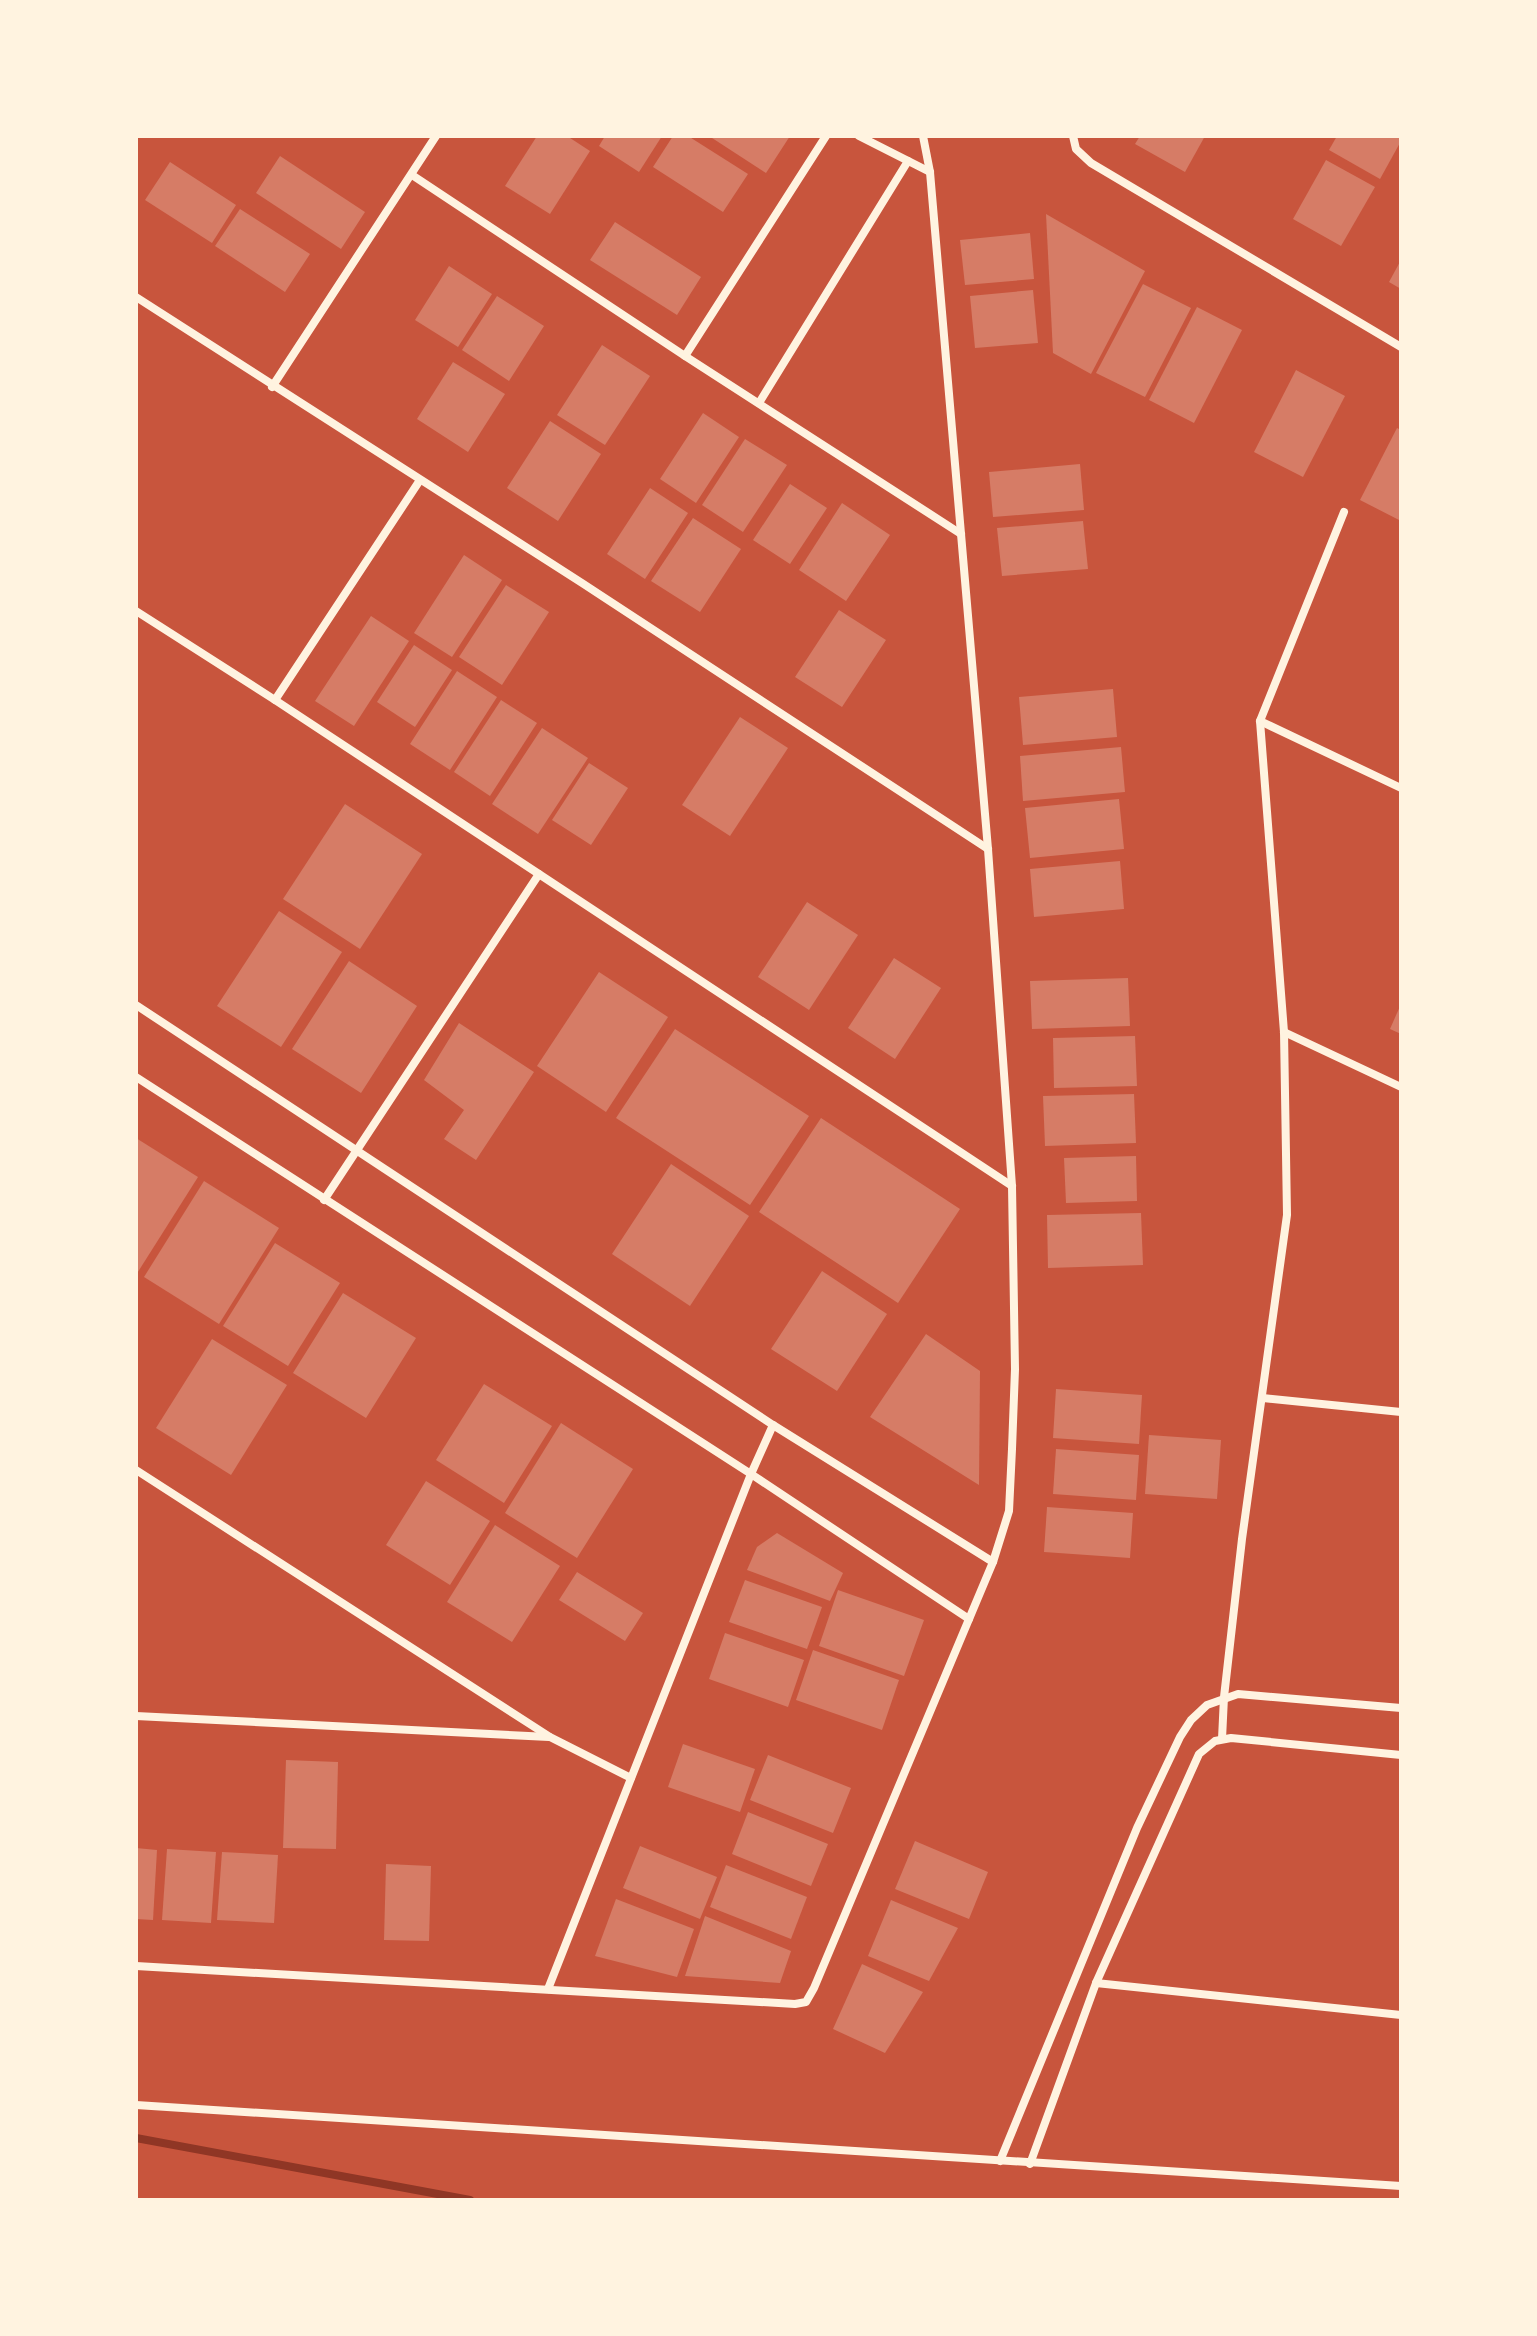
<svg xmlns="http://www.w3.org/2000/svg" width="1537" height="2336" font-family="'PT Sans Narrow',sans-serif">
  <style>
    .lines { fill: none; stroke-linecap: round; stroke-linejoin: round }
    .stream { stroke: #8f3625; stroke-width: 8 }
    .building { fill: #d67c66 }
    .minor { stroke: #fff3e0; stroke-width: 8 }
  </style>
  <rect width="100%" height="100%" fill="#c8553d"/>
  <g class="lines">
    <!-- stream -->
    <polyline class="stream" points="136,2138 470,2200"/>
  </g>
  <!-- building -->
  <g class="building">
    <polygon points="537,136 567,136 590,151 550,214 505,186"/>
    <polygon points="605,136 662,136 639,172 599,146"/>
    <polygon points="673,136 688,136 748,174 723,212 653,167"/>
    <polygon points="709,136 790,136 766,173"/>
    <polygon points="1140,136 1205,136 1185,172 1135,144"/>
    <polygon points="1337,136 1401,136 1401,141 1380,179 1329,150"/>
    <polygon points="280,156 365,212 341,249 256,193"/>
    <polygon points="1326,160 1375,187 1341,246 1293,219"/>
    <polygon points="170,162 236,205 212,243 145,200"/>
    <polygon points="240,209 310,254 285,292 215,246"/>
    <polygon points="1046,214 1145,271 1091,374 1053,353"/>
    <polygon points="615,222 701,277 677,315 590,260"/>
    <polygon points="1030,233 1034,279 965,285 960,240"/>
    <polygon points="1401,260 1401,289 1389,282"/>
    <polygon points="449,266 492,294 458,347 415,320"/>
    <polygon points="1143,284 1191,308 1145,397 1096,373"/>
    <polygon points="1033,290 1038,343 975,348 970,296"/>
    <polygon points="497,296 544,326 509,381 462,350"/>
    <polygon points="1197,307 1242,330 1194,423 1149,400"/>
    <polygon points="602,345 650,376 605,445 557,415"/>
    <polygon points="453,362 505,394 468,452 417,419"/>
    <polygon points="1296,370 1345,396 1303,477 1254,452"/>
    <polygon points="703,413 739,437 696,503 660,479"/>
    <polygon points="550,421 601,454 558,521 507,488"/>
    <polygon points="1397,428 1401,430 1401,521 1360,500"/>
    <polygon points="745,439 787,465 743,532 702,505"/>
    <polygon points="1080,464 1084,510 993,517 989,472"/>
    <polygon points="790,484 827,508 790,564 753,540"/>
    <polygon points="650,488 688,513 645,579 607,554"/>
    <polygon points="842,503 890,535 846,601 799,570"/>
    <polygon points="693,518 741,549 700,612 651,581"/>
    <polygon points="1083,521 1088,569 1002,576 997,528"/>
    <polygon points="464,555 502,580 452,657 414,633"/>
    <polygon points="506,585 549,612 502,685 459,657"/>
    <polygon points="839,610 886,640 842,707 795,677"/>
    <polygon points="371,616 409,641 354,726 315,701"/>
    <polygon points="414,645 452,670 415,727 377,702"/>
    <polygon points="457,671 497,697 450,770 410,744"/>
    <polygon points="1113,689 1117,737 1023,745 1019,697"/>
    <polygon points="501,700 537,723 490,796 454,772"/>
    <polygon points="740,717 788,748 730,836 682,805"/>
    <polygon points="542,728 588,758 538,834 492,804"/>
    <polygon points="1121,747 1125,792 1023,801 1020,756"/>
    <polygon points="589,763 628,788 591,845 552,820"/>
    <polygon points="1119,799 1124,849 1030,858 1025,808"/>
    <polygon points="345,804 422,854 360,949 283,899"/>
    <polygon points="1120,861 1124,909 1034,917 1030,869"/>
    <polygon points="807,902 858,935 809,1010 758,977"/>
    <polygon points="279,911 342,952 281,1047 217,1006"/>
    <polygon points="894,958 941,988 895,1059 848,1028"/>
    <polygon points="349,961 417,1006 361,1093 292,1049"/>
    <polygon points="599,972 668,1017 606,1112 537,1066"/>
    <polygon points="1128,978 1130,1026 1032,1029 1030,981"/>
    <polygon points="1401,1004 1401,1034 1390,1029"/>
    <polygon points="459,1023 534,1072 476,1160 444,1139 464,1110 424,1080"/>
    <polygon points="675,1029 809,1116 750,1205 616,1118"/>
    <polygon points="1135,1036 1137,1086 1054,1088 1053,1038"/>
    <polygon points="1134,1094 1136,1143 1045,1146 1043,1096"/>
    <polygon points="821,1118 960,1209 898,1303 759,1212"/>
    <polygon points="136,1138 198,1177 136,1275"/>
    <polygon points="1136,1156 1137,1201 1066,1203 1064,1158"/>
    <polygon points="671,1164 749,1216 690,1306 612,1254"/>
    <polygon points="204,1181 279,1228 219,1324 144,1277"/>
    <polygon points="1141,1213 1143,1265 1048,1268 1047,1215"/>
    <polygon points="275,1243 340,1283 288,1366 223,1326"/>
    <polygon points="822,1271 887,1314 837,1391 771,1349"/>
    <polygon points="343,1293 416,1338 366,1418 293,1373"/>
    <polygon points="926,1334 980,1371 979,1485 870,1417"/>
    <polygon points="212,1339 287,1385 231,1475 156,1428"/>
    <polygon points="484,1384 552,1426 504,1503 436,1460"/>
    <polygon points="1056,1389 1142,1395 1139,1444 1053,1438"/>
    <polygon points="561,1423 633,1469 577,1558 505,1513"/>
    <polygon points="1149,1435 1221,1440 1217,1499 1145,1494"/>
    <polygon points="1056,1449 1139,1455 1136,1500 1053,1494"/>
    <polygon points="426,1481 490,1521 450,1585 386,1545"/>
    <polygon points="1047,1507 1133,1513 1130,1558 1044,1552"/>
    <polygon points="495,1525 560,1566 512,1642 447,1602"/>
    <polygon points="777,1533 843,1573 830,1601 747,1570 757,1547"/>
    <polygon points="577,1572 643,1613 625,1641 559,1600"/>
    <polygon points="745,1580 822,1607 807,1649 729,1622"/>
    <polygon points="838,1590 924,1620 904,1676 819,1646"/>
    <polygon points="725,1633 804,1660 788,1707 709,1679"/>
    <polygon points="813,1650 899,1680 882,1730 796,1700"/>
    <polygon points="683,1744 755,1769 740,1812 668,1787"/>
    <polygon points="768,1755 851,1788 833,1833 750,1800"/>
    <polygon points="286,1760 338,1762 336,1849 283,1848"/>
    <polygon points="748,1812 828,1844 811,1886 732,1854"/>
    <polygon points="915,1841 988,1872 969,1919 895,1889"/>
    <polygon points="640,1846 717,1877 700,1919 623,1888"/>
    <polygon points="136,1848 157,1850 153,1920 136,1919"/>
    <polygon points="167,1849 216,1852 211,1923 162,1920"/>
    <polygon points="222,1852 278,1855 274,1923 217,1920"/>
    <polygon points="386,1864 431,1866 429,1941 384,1940"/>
    <polygon points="726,1865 807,1897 791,1939 710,1907"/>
    <polygon points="616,1899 694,1929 677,1977 595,1956"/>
    <polygon points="891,1900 958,1928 929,1981 868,1956"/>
    <polygon points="705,1916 791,1951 780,1983 685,1976"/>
    <polygon points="862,1964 923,1992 885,2053 833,2029"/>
  </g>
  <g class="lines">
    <!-- minor -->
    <g class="minor">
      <polyline points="859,136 930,172"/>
      <polyline points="1073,136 1076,149 1091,163 1401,347"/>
      <polyline points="412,175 685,356 961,534"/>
      <polyline points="136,297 582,583 988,849"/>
      <polyline points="685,356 826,136"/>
      <polyline points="272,387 436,136"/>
      <polyline points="759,403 908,161"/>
      <polyline points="136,611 275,700 1012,1186"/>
      <polyline points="275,700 420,480"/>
      <polyline points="1260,721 1401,788"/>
      <polyline points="136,1005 773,1425 993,1562"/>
      <polyline points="1284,1032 1401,1087"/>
      <polyline points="136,1077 751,1474 969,1619"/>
      <polyline points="324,1200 539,874"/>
      <polyline points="1263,1398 1401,1412"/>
      <polyline points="136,1470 550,1737 631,1778"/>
      <polyline points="136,1716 549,1737"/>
      <polyline points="1222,1739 1224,1697 1242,1539 1287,1215 1284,1032 1260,721 1344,512"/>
      <polyline points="136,1966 795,2004 806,2002 814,1988 993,1562 1009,1511 1012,1449 1015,1369 1012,1186 988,849 930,172 923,136"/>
      <polyline points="1096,1983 1401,2015"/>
      <polyline points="548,1989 751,1474 773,1425"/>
      <polyline points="136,2105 1401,2186"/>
      <polyline points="1000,2161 1137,1828 1180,1737 1191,1720 1207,1705 1238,1694 1401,1708"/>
      <polyline points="1030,2164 1096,1983 1199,1754 1215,1741 1231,1738 1401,1755"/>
    </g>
  </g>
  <!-- border -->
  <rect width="1537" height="2336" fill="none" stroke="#fff3e0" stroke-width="276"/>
</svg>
